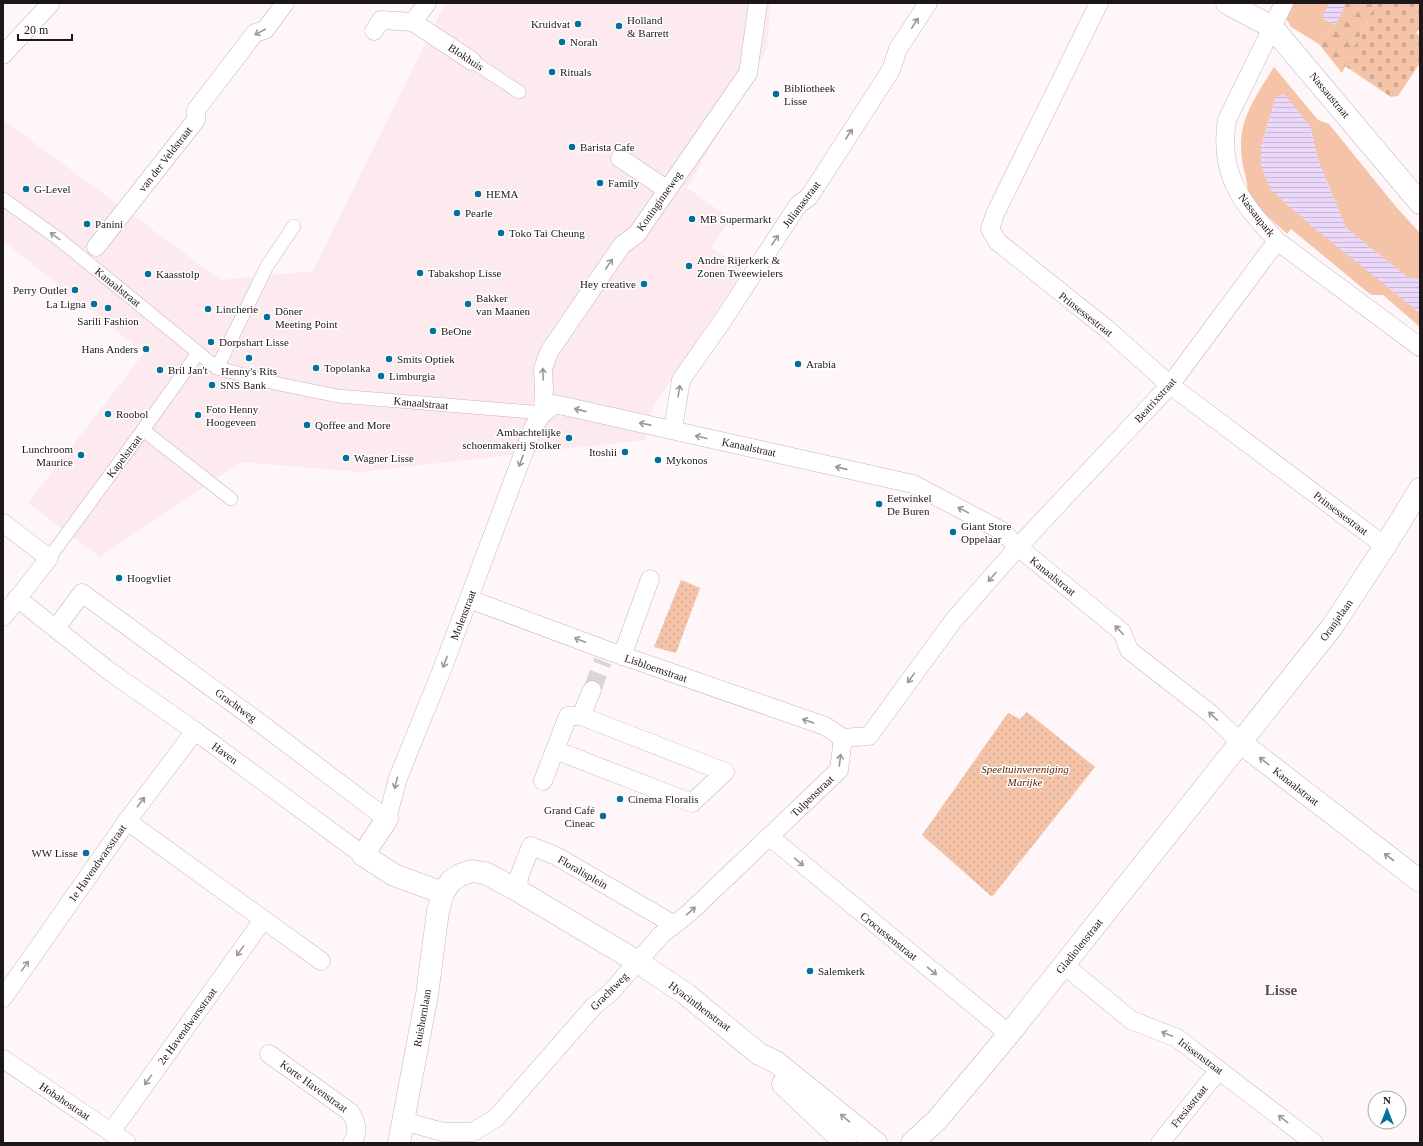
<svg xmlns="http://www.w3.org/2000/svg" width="1423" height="1146" font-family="Georgia,serif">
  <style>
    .built { fill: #fdeaef }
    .grass { fill: #f4c3a8 }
    .forest { fill: url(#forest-firs) }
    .cemetery { fill: url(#cemetery-stones) }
    .park { fill: url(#park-dots) }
    .water { fill: url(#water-rules) }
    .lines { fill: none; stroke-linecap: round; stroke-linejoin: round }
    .minor-tunnel { stroke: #dcd5d7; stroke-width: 18; stroke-dasharray: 18 9; stroke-linecap: butt }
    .pedestrian-casing { stroke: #c8b4b9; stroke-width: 14 }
    .minor-casing { stroke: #c8b4b9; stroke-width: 19 }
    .tertiary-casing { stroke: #c8b4b9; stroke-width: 23 }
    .secondary-casing { stroke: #c8b4b9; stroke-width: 23 }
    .pedestrian { stroke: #fff; stroke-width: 13 }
    .minor { stroke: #fff; stroke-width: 18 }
    .tertiary { stroke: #fff; stroke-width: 22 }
    .secondary { stroke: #fff; stroke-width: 22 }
    .oneway { stroke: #9a9798 }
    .poi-dot { fill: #02709b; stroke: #fff; stroke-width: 1.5 }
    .labels { text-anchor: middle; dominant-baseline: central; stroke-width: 3; stroke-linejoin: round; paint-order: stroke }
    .poi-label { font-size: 11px; fill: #1e1719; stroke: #fff; text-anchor: start }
    .street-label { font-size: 11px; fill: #1e1719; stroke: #fff }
    .park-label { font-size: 11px; font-style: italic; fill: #5a2500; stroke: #fff }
    .district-label { font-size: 15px; font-weight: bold; fill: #5f4d52; stroke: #fff }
  </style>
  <defs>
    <pattern id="forest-firs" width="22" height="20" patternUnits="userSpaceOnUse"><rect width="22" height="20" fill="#f4c3a8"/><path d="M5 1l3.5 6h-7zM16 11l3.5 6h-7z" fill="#d1a790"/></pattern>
    <pattern id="cemetery-stones" width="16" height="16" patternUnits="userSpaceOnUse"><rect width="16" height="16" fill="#f4c3a8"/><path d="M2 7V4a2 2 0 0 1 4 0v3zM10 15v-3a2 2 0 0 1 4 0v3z" fill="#d1a790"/></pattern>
    <pattern id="park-dots" width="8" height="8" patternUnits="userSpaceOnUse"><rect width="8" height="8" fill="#f4c3a8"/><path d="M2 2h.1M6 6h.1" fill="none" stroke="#d1a790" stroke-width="1.8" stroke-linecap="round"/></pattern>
    <pattern id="water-rules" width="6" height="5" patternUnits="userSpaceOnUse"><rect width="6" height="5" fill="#ead7f9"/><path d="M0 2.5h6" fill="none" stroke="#c8b8d5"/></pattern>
  </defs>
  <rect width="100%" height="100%" fill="#fef6f8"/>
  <!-- built -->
  <polygon class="built" points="445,3 770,3 768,47 687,188 731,219 711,247 743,270 653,408 645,440 359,472 241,462 100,557 28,503 144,353 3,241 3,120 221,280 313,271"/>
  <!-- grass -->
  <g class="grass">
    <polygon points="1294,3 1329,3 1323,18 1335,25 1319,44 1291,27 1286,18"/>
    <path d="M1274 67 1318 120 1329 124 1397 208 1420 233V280L1407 277 1346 228 1318 160 1310 126 1276 97 1261 147 1284 202 1420 313V327L1383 295H1371L1291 229 1287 234C1278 225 1257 208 1251 199 1248 194 1247 185 1246 178 1232 129 1249 107 1274 67Z"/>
  </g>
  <!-- forest -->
  <polygon class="forest" points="1346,3 1376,3 1342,73 1319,44 1335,25"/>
  <!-- cemetery -->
  <polygon class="cemetery" points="1376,3 1420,3 1420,28 1416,33 1420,36 1420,63 1398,96 1391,97 1345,66"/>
  <!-- park -->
  <g class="park">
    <polygon points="681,580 700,588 676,653 654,647"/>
    <polygon points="1027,712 1095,767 992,897 922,835 1008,713 1020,719"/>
  </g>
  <!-- water -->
  <g class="water">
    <polygon points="1329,3 1346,3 1335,25 1322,18"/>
    <polygon points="1284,94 1310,126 1318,160 1346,228 1407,277 1420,280 1420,313 1314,228 1271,190 1261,166 1261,147 1276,97"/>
  </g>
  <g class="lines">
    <!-- minor-tunnel -->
    <polyline class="minor-tunnel" points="592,690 603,661"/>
    <defs>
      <g id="pedestrian">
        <polyline points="472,61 519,92"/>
        <polyline points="3,199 59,239 217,368 279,384 338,396 543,413"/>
        <polyline points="217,368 267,266 294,226"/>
        <polyline points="143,430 231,499"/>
        <polyline points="49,558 143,430 198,353"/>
      </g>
      <g id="minor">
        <polyline points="427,3 413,22 472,61"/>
        <polyline points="1099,3 995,214 990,229 998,242 1107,329 1170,385 1385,546"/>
        <path d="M1284 3 1227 120C1218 175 1242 203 1277 241L1420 347"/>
        <polyline points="374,31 381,20 413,22"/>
        <polyline points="3,55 51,3"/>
        <polyline points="620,158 666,189"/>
        <polyline points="96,247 196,120 196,110 255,33 265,30 285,3"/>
        <polyline points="543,413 544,388 543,369 549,352 622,245 637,234 748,73 758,3"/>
        <polyline points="673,429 681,380 723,320 798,205 809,197 891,70 898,49 928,3"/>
        <polyline points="3,523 49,558 3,617"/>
        <polyline points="17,598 109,671 195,731 363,855"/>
        <polyline points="469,599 606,650 825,726 843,738"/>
        <polyline points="56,628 82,593 264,726 387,819 398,778 443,667 533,428 543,413 555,404 913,484 1002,531 1018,547 1122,632 1129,650 1211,714 1241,743"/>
        <polyline points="622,656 650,579"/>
        <polyline points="581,716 592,690"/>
        <polyline points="843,738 869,736 953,621 1018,547 1170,385 1277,241"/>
        <polyline points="543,781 568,716 581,716 725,772 692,803 555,750"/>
        <polyline points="127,821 321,961"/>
        <polyline points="770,837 1009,1034"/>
        <polyline points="517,890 520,874 531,846 556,856 673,924"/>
        <polyline points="1064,965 1131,1020 1177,1038 1314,1143"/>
        <polyline points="3,998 127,821 195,731"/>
        <path d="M269 1054 350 1112C357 1122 359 1132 352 1143"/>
        <polyline points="3,1059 127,1143"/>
        <polyline points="403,1121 443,1132 473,1132 496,1118 594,1006 610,993 661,935 689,913 839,770 843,738"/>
        <polyline points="111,1132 263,920"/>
        <polyline points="1160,1143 1219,1070"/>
      </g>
      <g id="tertiary">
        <polyline points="1241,743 1420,881"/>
        <polyline points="387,819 363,855 394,875 443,893"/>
      </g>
      <g id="secondary">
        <polyline points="1227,3 1272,27 1420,203"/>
        <polyline points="783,1084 845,1143"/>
        <polyline points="399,1143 427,995 438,911 443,893 451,881 460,875 472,871 485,873 517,890 638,962 686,994 759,1054 776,1062 876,1143"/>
        <polyline points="912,1143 937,1120 1009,1034 1332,627 1385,546 1420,489"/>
      </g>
    </defs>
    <!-- pedestrian casing -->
    <use href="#pedestrian" class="pedestrian-casing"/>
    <!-- minor casing -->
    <use href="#minor" class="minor-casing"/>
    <!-- tertiary casing -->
    <use href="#tertiary" class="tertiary-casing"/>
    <!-- secondary casing -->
    <use href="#secondary" class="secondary-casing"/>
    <!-- pedestrian -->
    <use href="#pedestrian" class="pedestrian"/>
    <!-- minor -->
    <use href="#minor" class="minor"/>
    <!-- tertiary -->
    <use href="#tertiary" class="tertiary"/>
    <!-- secondary -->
    <use href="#secondary" class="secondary"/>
  </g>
  <!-- one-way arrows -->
  <defs><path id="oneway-shaft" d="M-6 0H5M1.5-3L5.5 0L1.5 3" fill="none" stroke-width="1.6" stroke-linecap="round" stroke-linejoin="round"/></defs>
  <g class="oneway">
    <use href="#oneway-shaft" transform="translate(915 23) rotate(-57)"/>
    <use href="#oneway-shaft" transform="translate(260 32) rotate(152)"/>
    <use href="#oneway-shaft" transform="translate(849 134) rotate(-57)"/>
    <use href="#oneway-shaft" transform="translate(55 236) rotate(-144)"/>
    <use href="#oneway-shaft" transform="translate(775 240) rotate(-56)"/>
    <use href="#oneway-shaft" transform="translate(609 264) rotate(-56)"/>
    <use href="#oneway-shaft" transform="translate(543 374) rotate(-92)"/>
    <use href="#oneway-shaft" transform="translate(679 391) rotate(-81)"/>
    <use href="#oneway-shaft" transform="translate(580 410) rotate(-167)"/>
    <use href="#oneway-shaft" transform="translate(645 424) rotate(-169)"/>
    <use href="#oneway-shaft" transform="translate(701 437) rotate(-166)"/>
    <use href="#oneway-shaft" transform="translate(521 461) rotate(110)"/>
    <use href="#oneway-shaft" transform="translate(841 468) rotate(-167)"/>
    <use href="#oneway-shaft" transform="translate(963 510) rotate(-152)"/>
    <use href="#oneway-shaft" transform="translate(992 577) rotate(131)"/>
    <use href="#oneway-shaft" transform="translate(1119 630) rotate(-134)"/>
    <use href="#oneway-shaft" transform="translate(580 640) rotate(-159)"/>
    <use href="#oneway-shaft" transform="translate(445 662) rotate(111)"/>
    <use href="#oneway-shaft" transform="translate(911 678) rotate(126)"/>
    <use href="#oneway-shaft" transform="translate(1213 716) rotate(-137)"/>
    <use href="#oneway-shaft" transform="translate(808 721) rotate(-161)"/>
    <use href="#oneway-shaft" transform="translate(840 760) rotate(-83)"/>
    <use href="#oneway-shaft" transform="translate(1264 761) rotate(-142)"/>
    <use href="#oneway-shaft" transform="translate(396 783) rotate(105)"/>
    <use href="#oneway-shaft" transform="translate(141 802) rotate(-53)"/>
    <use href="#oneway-shaft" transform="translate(1389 857) rotate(-143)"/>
    <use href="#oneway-shaft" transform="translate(799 862) rotate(40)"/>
    <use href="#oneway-shaft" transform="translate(691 911) rotate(-41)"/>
    <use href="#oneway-shaft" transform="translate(240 951) rotate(126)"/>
    <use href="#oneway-shaft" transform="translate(25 966) rotate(-55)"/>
    <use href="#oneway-shaft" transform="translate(932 971) rotate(39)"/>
    <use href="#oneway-shaft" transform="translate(1167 1034) rotate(-158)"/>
    <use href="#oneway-shaft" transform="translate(148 1080) rotate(126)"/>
    <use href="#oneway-shaft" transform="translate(845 1118) rotate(-141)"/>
    <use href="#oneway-shaft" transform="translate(1283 1119) rotate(-142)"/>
  </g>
  <!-- markers -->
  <g class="poi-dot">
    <circle cx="578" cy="24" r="4"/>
    <circle cx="619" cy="26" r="4"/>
    <circle cx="562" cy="42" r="4"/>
    <circle cx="552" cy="72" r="4"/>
    <circle cx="776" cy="94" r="4"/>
    <circle cx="572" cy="147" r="4"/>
    <circle cx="600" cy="183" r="4"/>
    <circle cx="26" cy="189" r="4"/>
    <circle cx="478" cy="194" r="4"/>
    <circle cx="457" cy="213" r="4"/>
    <circle cx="692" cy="219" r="4"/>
    <circle cx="87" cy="224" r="4"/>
    <circle cx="501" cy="233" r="4"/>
    <circle cx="689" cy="266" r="4"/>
    <circle cx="420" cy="273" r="4"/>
    <circle cx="148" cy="274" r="4"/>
    <circle cx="644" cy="284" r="4"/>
    <circle cx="75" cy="290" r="4"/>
    <circle cx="94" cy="304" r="4"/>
    <circle cx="468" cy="304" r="4"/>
    <circle cx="108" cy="308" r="4"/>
    <circle cx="208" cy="309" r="4"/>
    <circle cx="267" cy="317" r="4"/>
    <circle cx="433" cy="331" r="4"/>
    <circle cx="211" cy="342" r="4"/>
    <circle cx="146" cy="349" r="4"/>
    <circle cx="249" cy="358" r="4"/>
    <circle cx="389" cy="359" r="4"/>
    <circle cx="798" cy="364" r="4"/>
    <circle cx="316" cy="368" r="4"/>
    <circle cx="160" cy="370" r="4"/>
    <circle cx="381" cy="376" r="4"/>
    <circle cx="212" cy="385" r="4"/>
    <circle cx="108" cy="414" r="4"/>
    <circle cx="198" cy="415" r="4"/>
    <circle cx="307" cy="425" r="4"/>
    <circle cx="569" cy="438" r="4"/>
    <circle cx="625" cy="452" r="4"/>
    <circle cx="81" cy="455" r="4"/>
    <circle cx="346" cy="458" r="4"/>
    <circle cx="658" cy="460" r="4"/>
    <circle cx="879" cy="504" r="4"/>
    <circle cx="953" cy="532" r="4"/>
    <circle cx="119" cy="578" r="4"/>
    <circle cx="620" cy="799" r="4"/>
    <circle cx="603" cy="816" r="4"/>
    <circle cx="86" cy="853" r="4"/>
    <circle cx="810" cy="971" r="4"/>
  </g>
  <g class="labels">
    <!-- poi labels -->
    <g class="poi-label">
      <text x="627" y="20">Holland<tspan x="627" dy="13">&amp; Barrett</tspan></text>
      <text x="570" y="24" text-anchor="end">Kruidvat</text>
      <text x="570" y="42">Norah</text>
      <text x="560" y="72">Rituals</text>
      <text x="784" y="88">Bibliotheek<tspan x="784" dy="13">Lisse</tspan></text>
      <text x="580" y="147">Barista Cafe</text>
      <text x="608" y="183">Family</text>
      <text x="34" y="189">G-Level</text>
      <text x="486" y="194">HEMA</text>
      <text x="465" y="213">Pearle</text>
      <text x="700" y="219">MB Supermarkt</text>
      <text x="95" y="224">Panini</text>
      <text x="509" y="233">Toko Tai Cheung</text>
      <text x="697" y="260">Andre Rijerkerk &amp;<tspan x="697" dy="13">Zonen Tweewielers</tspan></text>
      <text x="428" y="273">Tabakshop Lisse</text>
      <text x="156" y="274">Kaasstolp</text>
      <text x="636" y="284" text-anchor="end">Hey creative</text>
      <text x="67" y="290" text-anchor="end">Perry Outlet</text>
      <text x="476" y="298">Bakker<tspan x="476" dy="13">van Maanen</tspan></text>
      <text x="86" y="304" text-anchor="end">La Ligna</text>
      <text x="216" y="309">Lincherie</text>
      <text x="275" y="311">Döner<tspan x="275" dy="13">Meeting Point</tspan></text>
      <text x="108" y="321" text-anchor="middle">Sarili Fashion</text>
      <text x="441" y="331">BeOne</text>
      <text x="219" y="342">Dorpshart Lisse</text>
      <text x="138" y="349" text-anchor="end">Hans Anders</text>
      <text x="397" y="359">Smits Optiek</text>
      <text x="806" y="364">Arabia</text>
      <text x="324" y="368">Topolanka</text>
      <text x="168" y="370">Bril Jan't</text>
      <text x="249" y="371" text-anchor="middle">Henny's Rits</text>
      <text x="389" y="376">Limburgia</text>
      <text x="220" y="385">SNS Bank</text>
      <text x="206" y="409">Foto Henny<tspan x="206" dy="13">Hoogeveen</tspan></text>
      <text x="116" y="414">Roobol</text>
      <text x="315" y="425">Qoffee and More</text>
      <text x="561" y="432" text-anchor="end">Ambachtelijke<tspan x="561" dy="13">schoenmakerij Stolker</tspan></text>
      <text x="73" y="449" text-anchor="end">Lunchroom<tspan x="73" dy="13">Maurice</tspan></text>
      <text x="617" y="452" text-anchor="end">Itoshii</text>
      <text x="354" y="458">Wagner Lisse</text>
      <text x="666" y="460">Mykonos</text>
      <text x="887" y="498">Eetwinkel<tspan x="887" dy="13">De Buren</tspan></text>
      <text x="961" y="526">Giant Store<tspan x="961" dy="13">Oppelaar</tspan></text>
      <text x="127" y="578">Hoogvliet</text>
      <text x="628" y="799">Cinema Floralis</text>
      <text x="595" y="810" text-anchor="end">Grand Café<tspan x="595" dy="13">Cineac</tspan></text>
      <text x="78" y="853" text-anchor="end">WW Lisse</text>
      <text x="818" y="971">Salemkerk</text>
    </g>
    <!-- street labels -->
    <g class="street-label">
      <text transform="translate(466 57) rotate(33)">Blokhuis</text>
      <text transform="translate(1330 95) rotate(50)">Nassaustraat</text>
      <text transform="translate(165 159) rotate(-52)">van der Veldstraat</text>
      <text transform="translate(659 201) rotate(-55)">Koninginneweg</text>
      <text transform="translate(801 204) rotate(-53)">Julianastraat</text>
      <text transform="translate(1257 215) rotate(52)">Nassaupark</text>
      <text transform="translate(118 287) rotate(39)">Kanaalstraat</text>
      <text transform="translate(1086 314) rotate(38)">Prinsessestraat</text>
      <text transform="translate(1155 400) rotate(-48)">Beatrixstraat</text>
      <text transform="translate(421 403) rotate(5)">Kanaalstraat</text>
      <text transform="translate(749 447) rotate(12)">Kanaalstraat</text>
      <text transform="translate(124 456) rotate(-53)">Kapelstraat</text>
      <text transform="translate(1341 513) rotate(37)">Prinsessestraat</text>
      <text transform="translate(1053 576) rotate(39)">Kanaalstraat</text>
      <text transform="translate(463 615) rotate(-69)">Molenstraat</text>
      <text transform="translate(1336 620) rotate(-55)">Oranjelaan</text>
      <text transform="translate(656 668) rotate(19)">Lisbloemstraat</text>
      <text transform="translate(236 705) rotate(36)">Grachtweg</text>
      <text transform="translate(225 753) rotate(36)">Haven</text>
      <text transform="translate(1296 786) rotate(38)">Kanaalstraat</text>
      <text transform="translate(812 796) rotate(-44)">Tulpenstraat</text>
      <text transform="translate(97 863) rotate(-55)">1e Havendwarsstraat</text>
      <text transform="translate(583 872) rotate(30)">Floralisplein</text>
      <text transform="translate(889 936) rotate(39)">Crocussenstraat</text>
      <text transform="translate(1079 946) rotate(-51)">Gladiolenstraat</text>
      <text transform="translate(609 991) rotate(-45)">Grachtweg</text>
      <text transform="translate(700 1006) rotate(37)">Hyacinthenstraat</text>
      <text transform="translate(422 1018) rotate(-80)">Ruishornlaan</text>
      <text transform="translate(187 1026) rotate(-54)">2e Havendwarsstraat</text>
      <text transform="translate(1201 1056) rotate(37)">Irissenstraat</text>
      <text transform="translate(314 1086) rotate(36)">Korte Havenstraat</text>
      <text transform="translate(65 1101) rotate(34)">Hobahostraat</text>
      <text transform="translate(1189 1106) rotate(-51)">Fresiastraat</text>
    </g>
    <!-- park labels -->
    <g class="park-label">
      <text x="1025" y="769">Speeltuinvereniging<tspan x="1025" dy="13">Marijke</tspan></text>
    </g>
    <!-- district labels -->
    <g class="district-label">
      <text x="1281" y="990">Lisse</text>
    </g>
  </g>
  <!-- border -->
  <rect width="1423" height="1146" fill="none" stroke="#1e1719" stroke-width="8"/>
  <!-- north arrow -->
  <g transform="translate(1387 1110)"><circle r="19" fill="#ffffff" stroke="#a5a2a3"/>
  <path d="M0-3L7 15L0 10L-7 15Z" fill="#02709b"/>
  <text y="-6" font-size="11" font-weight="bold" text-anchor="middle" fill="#1e1719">N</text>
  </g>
  <!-- scale -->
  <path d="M18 34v6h54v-6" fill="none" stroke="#1e1719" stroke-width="2"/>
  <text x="24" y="34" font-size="12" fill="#1e1719" stroke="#ffffff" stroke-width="3" paint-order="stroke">20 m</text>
</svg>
